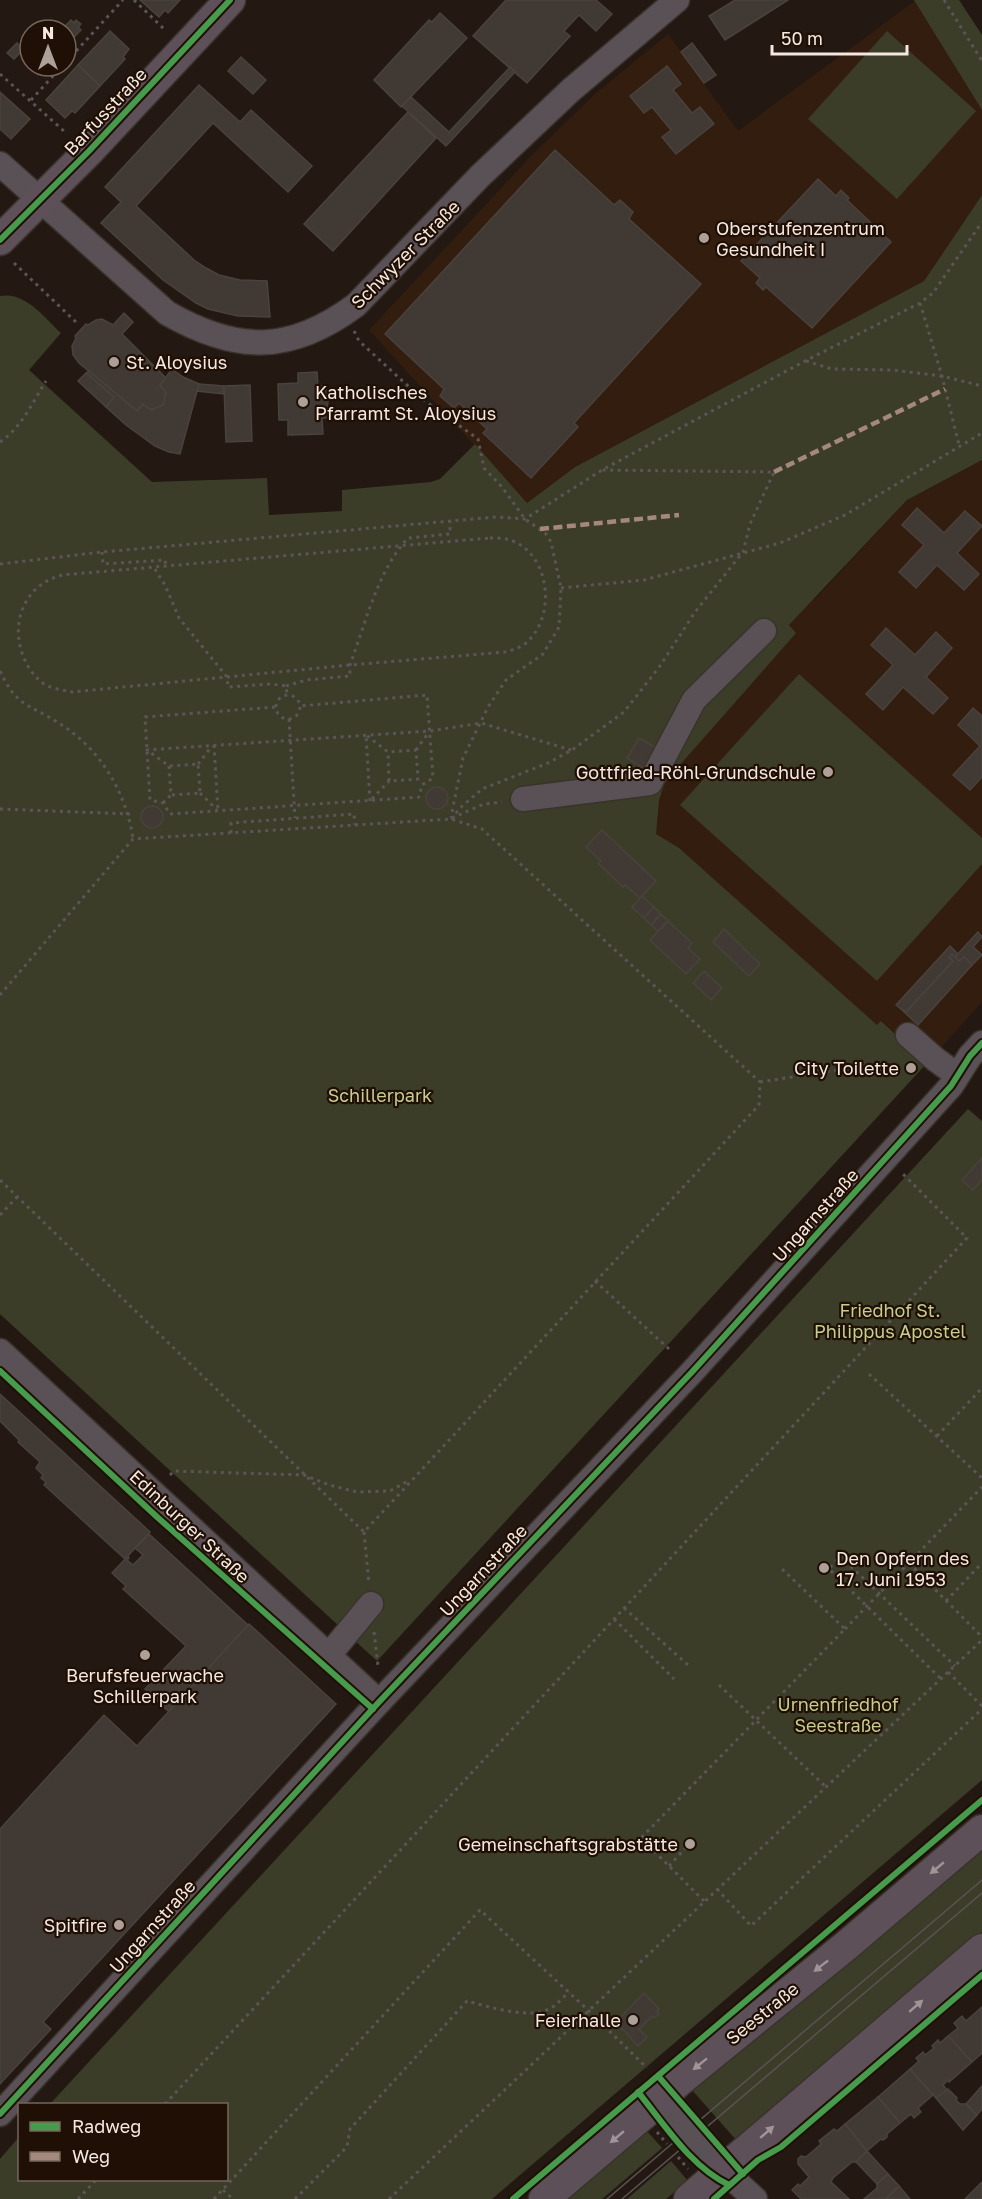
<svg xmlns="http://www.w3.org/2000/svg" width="982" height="2199" font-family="'Golos Text',sans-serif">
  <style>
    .built { fill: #331d0e }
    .green { fill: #3b3d28 }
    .building { fill: #413a34; stroke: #4a423c; stroke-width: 1.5 }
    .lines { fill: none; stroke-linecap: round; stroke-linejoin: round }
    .minor-casing { stroke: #3a332c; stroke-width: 27 }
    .major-casing { stroke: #3a332c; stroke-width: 33 }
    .path { stroke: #5c5557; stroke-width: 3; stroke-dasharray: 3 4.5; stroke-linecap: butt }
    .minor { stroke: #5a5157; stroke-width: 24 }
    .major { stroke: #5d5059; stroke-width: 30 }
    .tram { stroke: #5a5353; stroke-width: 1.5 }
    .quiet { stroke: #a5887d; stroke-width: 4.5; stroke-dasharray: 9 4.5; stroke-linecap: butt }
    .cycleway-casing { stroke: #200f04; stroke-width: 10 }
    .cycleway { stroke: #469c4c; stroke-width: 6 }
    .oneway { fill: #a19496 }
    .poi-dot { fill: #aca098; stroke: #200f04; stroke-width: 2 }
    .labels { text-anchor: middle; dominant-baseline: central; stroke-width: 4.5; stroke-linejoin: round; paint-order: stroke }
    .street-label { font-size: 18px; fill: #f5e8e0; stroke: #200f04 }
    .poi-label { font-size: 18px; fill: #f5e8e0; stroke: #200f04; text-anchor: end }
    .park-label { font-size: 18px; fill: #c5ce8d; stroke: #200f04 }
  </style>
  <rect width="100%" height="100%" fill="#231912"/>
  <!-- built -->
  <g class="built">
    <polygon points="915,1 982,110 982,195 924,281 575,467 527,503 369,330 532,155 596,93 668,34 738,131"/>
    <polygon points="982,460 982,1002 927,1063 882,1021 877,1025 729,1023 605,752 818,596 907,500"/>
  </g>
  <!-- green -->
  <g class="green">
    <polygon points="914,0 959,0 982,35 982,110"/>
    <polygon points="887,31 976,111 897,199 808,119"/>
    <path d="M982 195V460L907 500 789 625 796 633 665 782 659 800 656 834 679 848 877 1025 881 1021 927 1063 377 1661 0 1314V296C25 291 45 318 61 333L29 370 152 482 267 478 269 515 342 511V490L431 482 440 479 475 444 527 503 575 467 924 281Z"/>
    <polygon points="799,674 982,838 982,864 877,981 680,805"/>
    <polygon points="968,1109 982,1121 982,1780 492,2199 0,2199 0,2159 19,2137 20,2180 226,2180 226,2104 50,2104"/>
    <polygon points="982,1841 982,1932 737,2141 692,2090"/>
    <polygon points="646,2130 662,2148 602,2199 564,2199"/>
    <polygon points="671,2161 688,2181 666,2199 627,2199"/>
  </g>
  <!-- building -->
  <g class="building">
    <polygon points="140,0 180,0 168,13 165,10 159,17"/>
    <polygon points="506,0 596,0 612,14 596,31 579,15 564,31 570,36 527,83 473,36"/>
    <polygon points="735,0 788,0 725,40 709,16"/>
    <polygon points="440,13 467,38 401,107 374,80 429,20 432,22"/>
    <polygon points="71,20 74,23 76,20 81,24 78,27 81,30 66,45 66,30 61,30"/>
    <polygon points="110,31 129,49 123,57 125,59 100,86 78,65"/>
    <polygon points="17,43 24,49 14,59 7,53"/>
    <polygon points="692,43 716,75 704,83 681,52"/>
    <polygon points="241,57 266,80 253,94 228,71"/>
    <polygon points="78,65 100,86 75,113 72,111 65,118 46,100"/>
    <polygon points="667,66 681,84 673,90 692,113 700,107 714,124 676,154 662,137 671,130 652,107 644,113 630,96"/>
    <polygon points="510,67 515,72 446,146 402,106 411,97 449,132"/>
    <polygon points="199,85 240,122 251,110 312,166 288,192 213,123 136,206 194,260 206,268 219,275 240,280 267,281 270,317 238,316 208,309 196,303 163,280 101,223 121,202 105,187"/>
    <polygon points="0,92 30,119 11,139 0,129"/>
    <polygon points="408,112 436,138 333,251 304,224"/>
    <polygon points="555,150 614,205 620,200 633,212 629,219 701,284 574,423 578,427 531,478 483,433 487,429 459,403 454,408 440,396 444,389 385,334"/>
    <polygon points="818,179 836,196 841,190 849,198 847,200 891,242 812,328 766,287 763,290 756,283 760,278 741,261"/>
    <polygon points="124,313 133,322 122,334 166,378 160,385 166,393 166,401 163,405 157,409 149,409 143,404 137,411 79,363 73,355 72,346 76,338 75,336 86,324 88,325 96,320 102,319 113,325"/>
    <polygon points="172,369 183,377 199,384 180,454 169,452 155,446 126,425 106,407 114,397 86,373 89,371 137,411 143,404 151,410 163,405 166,393 160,385"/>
    <polygon points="317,372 318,386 326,386 326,398 328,398 327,418 322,418 323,434 288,435 288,420 279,420 278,384 298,383 298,373"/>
    <polygon points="86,373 114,397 106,407 78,381"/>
    <polygon points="199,384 224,386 224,394 197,391"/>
    <polygon points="250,385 252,441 226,442 224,386"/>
    <polygon points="917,508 944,533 965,511 982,526 957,553 979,574 964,590 937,565 916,588 899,572 924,545 902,525"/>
    <polygon points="886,628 915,655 936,632 952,648 926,677 948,698 933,714 903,687 883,710 866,694 893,665 871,645"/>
    <polygon points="973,708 982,716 982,777 970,790 953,775 980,746 958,725"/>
    <polygon points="639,738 655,747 643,768 627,758"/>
    <circle cx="437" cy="798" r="11"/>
    <circle cx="152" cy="817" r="11"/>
    <polygon points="602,830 656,881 640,898 625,885 623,887 598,863 601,861 586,847"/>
    <polygon points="642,896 654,907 644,918 632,907"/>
    <polygon points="654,907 661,914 651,925 644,918"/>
    <polygon points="661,914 668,921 658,931 651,925"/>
    <polygon points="668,921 692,943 688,948 700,959 686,974 650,940"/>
    <polygon points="724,929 760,964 749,976 713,942"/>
    <polygon points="978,932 982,937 973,947 982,955 972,965 964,957 959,961 955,957"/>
    <polygon points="950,946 958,954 955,957 952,954 949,957 953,961 906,1012 901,1009 896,1005"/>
    <polygon points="952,954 959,961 964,957 972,965 918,1025 901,1009 906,1012 953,961 949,957"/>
    <polygon points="704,971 722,988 711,1000 693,983"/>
    <polygon points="982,1158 982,1180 973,1190 962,1180"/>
    <polygon points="0,1394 150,1532 125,1559 44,1485 46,1482 41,1478 43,1475 36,1468 40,1462 18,1442 19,1440 0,1421"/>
    <polygon points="149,1534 248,1625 169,1712 145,1689 186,1646 123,1589 126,1586 112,1573 128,1556 129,1558 127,1560 133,1565 143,1555 135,1548"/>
    <polygon points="249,1624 336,1704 43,2022 51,2029 0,2084 0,1829 104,1715 137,1746"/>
    <polygon points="644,1993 659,2009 657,2011 659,2014 654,2018 652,2016 639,2029 647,2037 638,2046 616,2022"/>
    <polygon points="982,2007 982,2053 972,2062 948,2036 958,2028 954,2023 962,2016 966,2021"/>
    <polygon points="948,2036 972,2062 949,2082 948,2080 943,2085 947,2090 936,2098 910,2069 919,2061 916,2058 923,2052 925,2055 934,2048 932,2046 938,2040 940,2043"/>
    <polygon points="910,2069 933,2095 918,2108 921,2112 914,2118 911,2114 900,2123 878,2097"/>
    <polygon points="982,2086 982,2109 977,2115 966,2104"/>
    <polygon points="948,2089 957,2098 956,2100 960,2104 966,2104 977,2115 963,2130 936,2098"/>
    <polygon points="878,2097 900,2123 887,2134 887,2137 883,2140 881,2139 867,2151 845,2124"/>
    <polygon points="845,2124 867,2151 856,2162 852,2162 833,2178 831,2182 849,2199 801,2199 792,2190 798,2184 800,2186 809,2177 798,2164 798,2159 801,2156 806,2157 821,2144 819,2141 834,2129 837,2131"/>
    <polygon points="867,2151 888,2174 877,2184 856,2162"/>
    <polygon points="888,2174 899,2186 886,2199 864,2199 877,2188 877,2184"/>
    <polygon points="982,2182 982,2199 965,2199"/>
    <polygon points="899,2186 910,2199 886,2199"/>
  </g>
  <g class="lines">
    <defs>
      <g id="minor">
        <path d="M0 164 167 313C237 353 290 354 356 305L480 176 571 90 677 0"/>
        <polyline points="523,799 650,783 694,700 764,631"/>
        <polyline points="908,1035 935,1059 957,1075"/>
        <polyline points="0,1351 379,1702"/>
        <polyline points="329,1655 371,1604"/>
        <polyline points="661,2098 723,2170 755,2199"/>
        <polyline points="0,2114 379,1702 692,1372 951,1086 970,1056 982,1043"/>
      </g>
      <g id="major">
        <polyline points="0,240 89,151 230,0"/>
        <polyline points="544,2199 651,2108 677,2083 847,1945 982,1830"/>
        <polyline points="689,2199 982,1949"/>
      </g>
    </defs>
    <!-- minor casing -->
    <use href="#minor" class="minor-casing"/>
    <!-- major casing -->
    <use href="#major" class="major-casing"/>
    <!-- path -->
    <g class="path">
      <polyline points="134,0 164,29"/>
      <polyline points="944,0 982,61"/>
      <polyline points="66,62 123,0"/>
      <polyline points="0,74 66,133"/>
      <polyline points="31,100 62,66"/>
      <polyline points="14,263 77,323"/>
      <polyline points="920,303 942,376 959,445"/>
      <polyline points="354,331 359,341 421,398 478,439 484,468 502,487 525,519 546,534 551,542 561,588 559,627 543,654 506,680 488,707 463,758 451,817"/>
      <polyline points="806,361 832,369 893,370 942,376 982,386"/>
      <path d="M0 442C22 427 32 403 46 381"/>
      <path d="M490 538C498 538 505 538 513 541 551 557 556 617 526 643 520 648 512 650 505 652L350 665 72 692C62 690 49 688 41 682 5 649 12 588 62 575Z"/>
      <polyline points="102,552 103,564 165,560 166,567"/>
      <polyline points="0,564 102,552 496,517 525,519 602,470 805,361 920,303 933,293 982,222"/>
      <polyline points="155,569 165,585 179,618 227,677 228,687 271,684 286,686 287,694"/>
      <polyline points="561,588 644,580 780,543 845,515 982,433"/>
      <path d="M0 671C17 707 27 703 57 722 99 747 126 791 133 839"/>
      <path d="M286 686 306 680 350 676V665C366 622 377 572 408 538L450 534V521"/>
      <circle cx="288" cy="707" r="12"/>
      <polyline points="275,707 145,717 150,800 163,803 170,814 419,797 422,785 433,778 427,695 300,706"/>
      <polyline points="289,719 295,818"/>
      <polyline points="214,745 218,811"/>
      <polyline points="416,750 429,732"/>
      <polyline points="198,764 212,746"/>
      <polyline points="169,766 171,795 200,793 198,764 169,766 147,750 430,731 481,723 571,750"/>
      <polyline points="200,793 217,810"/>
      <polyline points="372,799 389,781"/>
      <polyline points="370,801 366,735 388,752 416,750 418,779 389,781 388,752"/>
      <polyline points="163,803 171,795"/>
      <polyline points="0,809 130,814"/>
      <polyline points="452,818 484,804 502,802"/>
      <polyline points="451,819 460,808 482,789 548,763 572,750 624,712 660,666 695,612 743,552 750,524 774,472 602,470"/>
      <polyline points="231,833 231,823 354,814 355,825"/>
      <polyline points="0,995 133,839 451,819 482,829 760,1082 759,1105 364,1532 0,1180"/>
      <polyline points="760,1082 869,1065"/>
      <polyline points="0,1215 17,1197"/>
      <polyline points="595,1281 669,1349"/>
      <polyline points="869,1374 982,1478"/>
      <polyline points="937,1436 982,1388"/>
      <polyline points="170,1475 174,1471 304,1475 329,1485 357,1492 390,1491 408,1481"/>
      <polyline points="364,1532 369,1584"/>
      <polyline points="909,1563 982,1637"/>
      <polyline points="946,1601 982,1563"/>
      <polyline points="624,1608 688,1665"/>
      <polyline points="614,1619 674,1679"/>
      <polyline points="845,1629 982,1487"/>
      <polyline points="374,1632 378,1666"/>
      <polyline points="948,1672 982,1706"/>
      <polyline points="940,1678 829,1569 840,1556 955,1666"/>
      <polyline points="719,1685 826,1787"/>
      <polyline points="669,1866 691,1842"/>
      <polyline points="717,1889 751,1926 982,1709"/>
      <polyline points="704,1901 641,1838 845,1629 781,1568"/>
      <polyline points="165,2104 967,1238 901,1172"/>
      <polyline points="657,2132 667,2144"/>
      <polyline points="678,2157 688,2169"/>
      <polyline points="223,2190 233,2199"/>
      <polyline points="78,2199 96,2180"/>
      <polyline points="214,2199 480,1910 589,2011 647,2068"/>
      <path d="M295 2199 347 2147 350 2129 467 2001C489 2007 531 2020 551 2008 558 2004 563 1997 569 1992"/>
      <polyline points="389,2199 982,1640"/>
    </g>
    <!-- minor -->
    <use href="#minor" class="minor"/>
    <!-- major -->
    <use href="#major" class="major"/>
    <!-- tram -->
    <g class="tram">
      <polyline points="607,2199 982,1880"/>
      <polyline points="622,2199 982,1893"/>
    </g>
    <!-- quiet -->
    <g class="quiet">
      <polyline points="774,472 945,389"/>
      <polyline points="540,529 679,515"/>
    </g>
    <defs>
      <g id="cycleway">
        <polyline points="0,240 89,151 230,0"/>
        <polyline points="0,1371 156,1516 373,1709"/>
        <polyline points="658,2076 743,2174"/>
        <path d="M638 2092C665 2125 690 2166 729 2185"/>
        <polyline points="0,2114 379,1702 692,1372 951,1086 970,1056 982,1043"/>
        <polyline points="513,2199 982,1800"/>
        <polyline points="714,2199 758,2160 781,2147 982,1975"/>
      </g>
    </defs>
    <!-- cycleway casing -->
    <use href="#cycleway" class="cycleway-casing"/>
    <!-- cycleway -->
    <use href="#cycleway" class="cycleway"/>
  </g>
  <!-- one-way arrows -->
  <defs><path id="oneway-solid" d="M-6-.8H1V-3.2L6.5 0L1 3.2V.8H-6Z" transform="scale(1.5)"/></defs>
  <g class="oneway">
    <use href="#oneway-solid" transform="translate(937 1868) rotate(140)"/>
    <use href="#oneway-solid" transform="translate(821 1966) rotate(142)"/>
    <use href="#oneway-solid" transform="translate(916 2006) rotate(-41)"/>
    <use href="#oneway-solid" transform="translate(700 2064) rotate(141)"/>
    <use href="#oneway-solid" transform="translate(767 2132) rotate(-41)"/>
    <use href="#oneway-solid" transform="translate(617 2137) rotate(140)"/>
  </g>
  <!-- markers -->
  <g class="poi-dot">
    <circle cx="704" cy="238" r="6"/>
    <circle cx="114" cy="362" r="6"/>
    <circle cx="303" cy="402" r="6"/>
    <circle cx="828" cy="772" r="6"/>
    <circle cx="911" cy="1068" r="6"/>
    <circle cx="824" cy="1568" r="6"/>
    <circle cx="145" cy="1655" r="6"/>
    <circle cx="690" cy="1844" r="6"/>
    <circle cx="119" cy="1925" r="6"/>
    <circle cx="633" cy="2020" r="6"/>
  </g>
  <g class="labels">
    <!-- street labels -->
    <g class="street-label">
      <text transform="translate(105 111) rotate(-47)">Barfusstraße</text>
      <text transform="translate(405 254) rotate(-45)">Schwyzer Straße</text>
      <text transform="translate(815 1215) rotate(-48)">Ungarnstraße</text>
      <text transform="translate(190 1526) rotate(43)">Edinburger Straße</text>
      <text transform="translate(483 1570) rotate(-47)">Ungarnstraße</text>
      <text transform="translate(152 1926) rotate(-48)">Ungarnstraße</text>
      <text transform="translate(762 2013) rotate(-39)">Seestraße</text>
    </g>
    <!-- poi labels -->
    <g class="poi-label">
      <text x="716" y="228" text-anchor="start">Oberstufenzentrum<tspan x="716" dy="21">Gesundheit I</tspan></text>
      <text x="126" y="362" text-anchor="start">St. Aloysius</text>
      <text x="315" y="392" text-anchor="start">Katholisches<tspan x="315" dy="21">Pfarramt St. Aloysius</tspan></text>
      <text x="816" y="772">Gottfried-Röhl-Grundschule</text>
      <text x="899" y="1068">City Toilette</text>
      <text x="836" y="1558" text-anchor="start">Den Opfern des<tspan x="836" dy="21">17. Juni 1953</tspan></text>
      <text x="145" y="1675" text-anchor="middle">Berufsfeuerwache<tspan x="145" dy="21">Schillerpark</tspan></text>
      <text x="678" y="1844">Gemeinschaftsgrabstätte</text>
      <text x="107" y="1925">Spitfire</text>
      <text x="621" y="2020">Feierhalle</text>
    </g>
    <!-- park labels -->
    <g class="park-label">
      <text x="380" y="1095">Schillerpark</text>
      <text x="890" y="1310">Friedhof St.<tspan x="890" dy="21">Philippus Apostel</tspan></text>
      <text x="838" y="1704">Urnenfriedhof<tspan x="838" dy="21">Seestraße</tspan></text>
    </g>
  </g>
  <!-- legend -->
  <rect x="18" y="2103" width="210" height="78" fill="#200f04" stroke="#75665c" stroke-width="1.5"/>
  <rect x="30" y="2122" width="30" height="9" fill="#469c4c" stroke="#75665c" stroke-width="1.5"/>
  <text x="72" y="2133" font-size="18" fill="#f5e8e0">Radweg</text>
  <rect x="30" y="2152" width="30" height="9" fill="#a5887d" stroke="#75665c" stroke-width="1.5"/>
  <text x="72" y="2163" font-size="18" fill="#f5e8e0">Weg</text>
  <!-- north arrow -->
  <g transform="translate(48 48)"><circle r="28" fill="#200f04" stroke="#75665c" stroke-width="1.5"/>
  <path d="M0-4.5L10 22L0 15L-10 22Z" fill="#aca098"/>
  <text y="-9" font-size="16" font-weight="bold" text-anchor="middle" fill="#f5e8e0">N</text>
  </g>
  <!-- scale -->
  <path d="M772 45v9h135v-9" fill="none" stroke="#f5e8e0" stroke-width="3"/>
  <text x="781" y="45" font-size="18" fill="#f5e8e0" stroke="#200f04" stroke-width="4.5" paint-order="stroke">50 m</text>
</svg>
